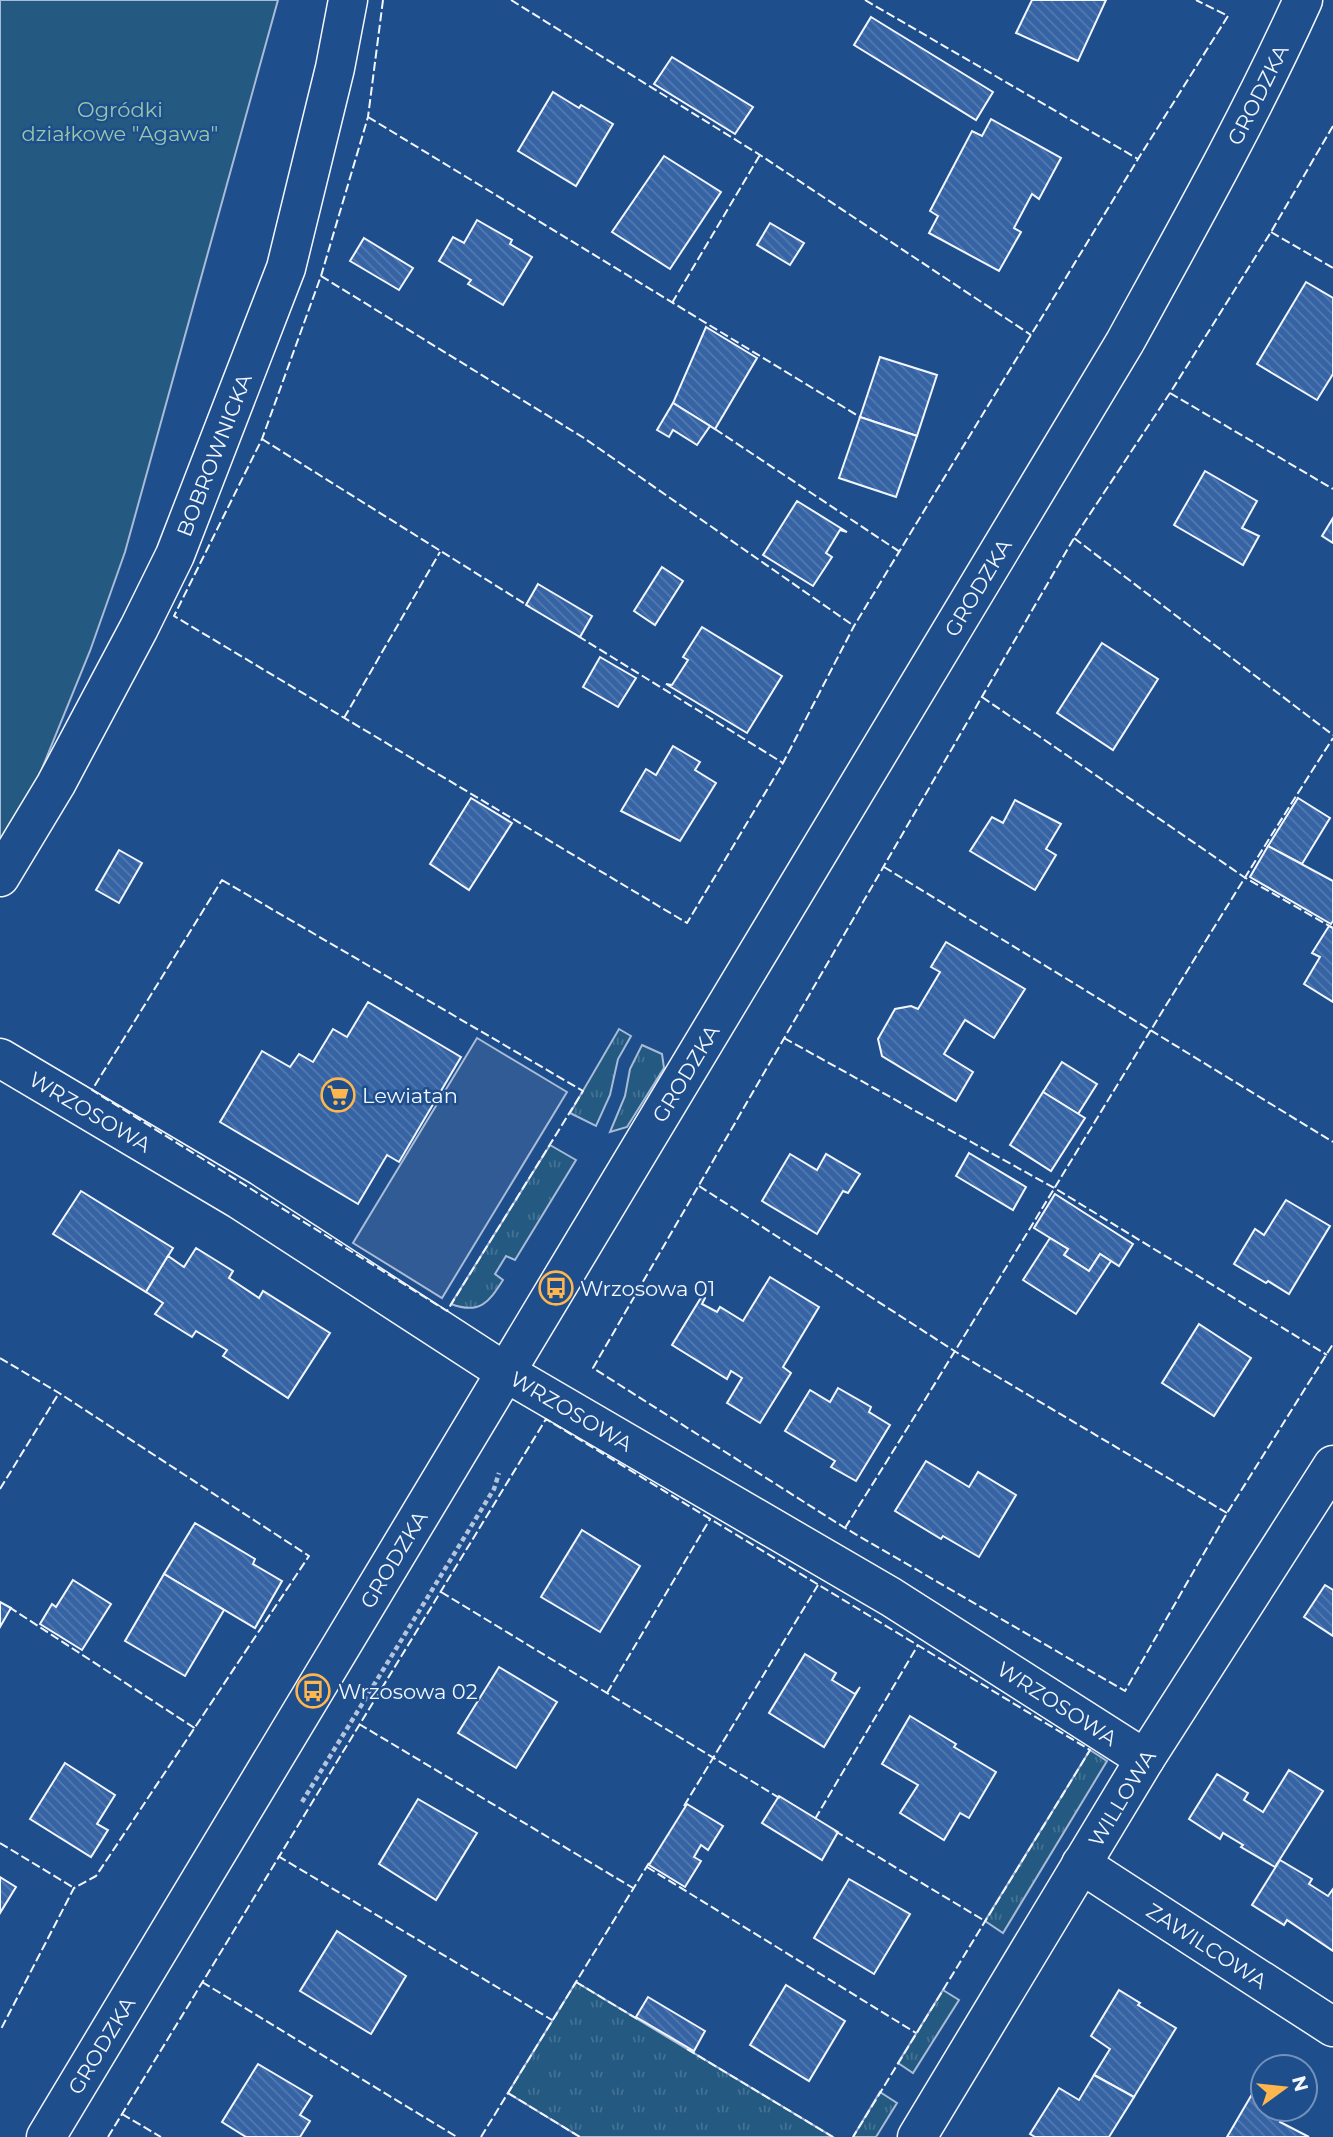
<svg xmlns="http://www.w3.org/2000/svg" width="1333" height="2137" font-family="Montserrat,sans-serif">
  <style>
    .grass { fill: url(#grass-tufts); stroke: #a8bbd7; stroke-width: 2 }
    .garden { fill: #245a82; stroke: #a8bbd7; stroke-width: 2 }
    .parking { fill: #305b95; stroke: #a8bbd7; stroke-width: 2 }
    .building { fill: url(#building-back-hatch); stroke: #f2f6ff; stroke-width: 2 }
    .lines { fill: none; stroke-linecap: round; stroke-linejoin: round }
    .street-casing { stroke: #f2f6ff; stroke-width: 41 }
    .secondary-casing { stroke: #f2f6ff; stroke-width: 41 }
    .path { stroke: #b3c4dc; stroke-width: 4.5; stroke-dasharray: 5 3.5; stroke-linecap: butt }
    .street { stroke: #1f4e8c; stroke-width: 38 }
    .secondary { stroke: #1f4e8c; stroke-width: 38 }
    .fence { stroke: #f2f6ff; stroke-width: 2; stroke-dasharray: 9 3.5; stroke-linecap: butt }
    .labels { text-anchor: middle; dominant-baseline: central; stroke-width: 5; stroke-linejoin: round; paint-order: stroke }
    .street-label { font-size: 21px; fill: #f2f6ff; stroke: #1f4e8c }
    .park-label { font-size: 21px; fill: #97c8a6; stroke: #1f4e8c }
    .poi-label { font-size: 21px; fill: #f2f6ff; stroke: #1f4e8c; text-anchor: start }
  </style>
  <defs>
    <pattern id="grass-tufts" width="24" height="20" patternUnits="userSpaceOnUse" patternTransform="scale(1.75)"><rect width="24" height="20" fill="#245a82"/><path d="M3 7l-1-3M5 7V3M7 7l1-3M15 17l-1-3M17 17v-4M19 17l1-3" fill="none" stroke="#447295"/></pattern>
    <pattern id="building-back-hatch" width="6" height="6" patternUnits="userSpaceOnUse" patternTransform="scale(1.75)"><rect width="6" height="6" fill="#3563a3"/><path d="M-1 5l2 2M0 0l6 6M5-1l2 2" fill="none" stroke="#537ab1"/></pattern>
  </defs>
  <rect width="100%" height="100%" fill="#1f4e8c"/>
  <!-- grass -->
  <g class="grass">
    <polygon points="619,1029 631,1036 618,1059 610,1095 596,1126 570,1113"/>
    <polygon points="642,1045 662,1054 664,1068 627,1127 610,1132 625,1096 630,1069"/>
    <path d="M550 1145 576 1160 515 1260 506 1256 495 1274 503 1280C489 1302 480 1315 451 1304Z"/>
    <polygon points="1090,1750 1107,1761 1003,1933 985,1921"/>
    <polygon points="576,1982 833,2137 580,2137 508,2093"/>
    <polygon points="943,1990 959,2000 913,2073 898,2063"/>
    <polygon points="880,2092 897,2103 876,2137 853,2137"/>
  </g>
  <!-- garden -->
  <polygon class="garden" points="0,0 278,0 125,552 90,651 39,776 0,844"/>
  <!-- parking -->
  <polygon class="parking" points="477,1038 567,1092 442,1298 353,1243"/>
  <!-- building -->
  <g class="building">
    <polygon points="1032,0 1106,0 1078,61 1016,33"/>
    <polygon points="871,17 993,92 976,120 854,45"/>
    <polygon points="672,57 753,107 735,134 654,84"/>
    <polygon points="553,92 579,108 581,105 613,124 576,186 518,151"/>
    <polygon points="991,119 1061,158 1039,199 1032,194 1014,228 1021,232 999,271 929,233 938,216 930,211 972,131 982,136"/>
    <polygon points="664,156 721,192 670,269 612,232"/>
    <polygon points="477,220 512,240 510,244 532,257 503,305 468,284 471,280 439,261 453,237 464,243"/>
    <polygon points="770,223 804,243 790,265 757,245"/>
    <polygon points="364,238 413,268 399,290 350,261"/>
    <polygon points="1306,282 1333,298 1333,374 1317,400 1257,364"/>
    <polygon points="706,327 757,358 715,429 673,403"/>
    <polygon points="880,357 937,375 917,436 860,417"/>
    <polygon points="673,403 710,426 697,445 673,430 669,437 657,430"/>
    <polygon points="860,417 917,436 896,497 839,478"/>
    <polygon points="1205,471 1257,501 1242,528 1259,536 1243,565 1174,525"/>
    <polygon points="797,501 847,532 840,530 826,553 832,557 813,586 763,555"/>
    <polygon points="1333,518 1333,543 1322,536"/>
    <polygon points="662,567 683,581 655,625 634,611"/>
    <polygon points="538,584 592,616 580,637 526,605"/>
    <polygon points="702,627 782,676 747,733 666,684 672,685 688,660 683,657"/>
    <polygon points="1102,643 1158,679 1113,750 1057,713"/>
    <polygon points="600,657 636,678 618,707 583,687"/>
    <polygon points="673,746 700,762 695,770 716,783 680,841 621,811 646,769 656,775"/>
    <polygon points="471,798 512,823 469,890 430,864"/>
    <polygon points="1298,798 1330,818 1302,864 1268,846"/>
    <polygon points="1015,800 1061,824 1046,849 1056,855 1035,890 970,851 992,817 1003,823"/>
    <polygon points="1268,846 1333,881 1333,921 1331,924 1250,877"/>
    <polygon points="119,850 142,863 119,903 96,890"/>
    <polygon points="1329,926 1333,928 1333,1002 1304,984 1320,957 1312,953"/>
    <polygon points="946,942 1025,989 994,1038 965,1020 944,1054 973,1072 956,1101 882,1056 878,1039 895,1009 911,1006 918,1009 940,972 931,967"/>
    <polygon points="368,1002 461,1057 399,1162 387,1155 358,1204 220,1122 262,1051 290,1067 299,1054 313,1062 333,1029 347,1037"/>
    <polygon points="1062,1062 1097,1084 1078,1114 1043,1092"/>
    <polygon points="1043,1092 1085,1118 1051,1171 1010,1145"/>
    <polygon points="969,1153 1026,1187 1013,1210 956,1176"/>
    <polygon points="790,1154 817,1170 826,1154 860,1174 848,1193 843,1191 817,1234 762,1201"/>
    <polygon points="81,1191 173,1248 146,1292 53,1234"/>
    <polygon points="1055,1194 1133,1244 1119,1266 1100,1254 1089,1271 1064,1255 1068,1249 1034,1228"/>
    <polygon points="1286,1200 1330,1226 1289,1294 1268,1281 1266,1283 1234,1264 1255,1229 1264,1235"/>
    <polygon points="1050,1238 1068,1249 1064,1255 1089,1271 1100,1254 1111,1261 1076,1314 1023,1280"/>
    <polygon points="196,1248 233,1271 229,1278 259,1298 263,1291 330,1333 288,1398 223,1356 227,1350 196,1331 192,1337 155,1314 163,1303 146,1292 168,1256 184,1267"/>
    <polygon points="770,1277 819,1307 783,1367 791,1373 760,1423 727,1403 742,1378 731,1371 727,1379 672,1345 702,1296 705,1298 702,1304 717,1312 720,1307 743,1321"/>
    <polygon points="1199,1324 1251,1358 1214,1416 1162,1383"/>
    <polygon points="838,1388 871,1407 869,1412 890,1425 856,1481 831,1467 835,1461 785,1431 810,1390 830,1402"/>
    <polygon points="926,1461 969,1487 978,1472 1016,1495 979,1557 943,1536 941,1539 895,1511"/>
    <polygon points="195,1523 255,1559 253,1564 282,1581 255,1628 164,1574"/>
    <polygon points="582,1530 640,1566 600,1632 541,1597"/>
    <polygon points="164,1574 224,1610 185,1676 125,1641"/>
    <polygon points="73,1580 111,1604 82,1650 40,1624 52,1604 56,1607"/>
    <polygon points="1325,1585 1333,1590 1333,1636 1304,1617"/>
    <polygon points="0,1602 11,1608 0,1627"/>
    <polygon points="805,1654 836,1673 832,1680 855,1694 860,1687 824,1747 769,1713"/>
    <polygon points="499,1667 557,1702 516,1768 458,1733"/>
    <polygon points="910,1716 956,1744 954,1747 996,1772 969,1818 960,1813 944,1840 900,1813 918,1785 882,1764"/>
    <polygon points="65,1763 115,1795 97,1824 108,1830 91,1857 30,1819"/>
    <polygon points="1289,1770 1323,1791 1275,1867 1241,1847 1243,1845 1223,1833 1220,1839 1189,1819 1217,1774 1248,1793 1244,1800 1263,1812"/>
    <polygon points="779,1796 838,1832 822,1860 762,1823"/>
    <polygon points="418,1799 477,1833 436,1900 379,1864"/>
    <polygon points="687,1804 723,1826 708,1850 701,1845 694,1857 701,1861 685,1887 649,1865"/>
    <polygon points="1280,1860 1312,1879 1309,1884 1328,1896 1333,1889 1333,1951 1287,1920 1284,1925 1252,1905"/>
    <polygon points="0,1877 16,1887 0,1913"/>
    <polygon points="849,1879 910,1914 874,1974 814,1938"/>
    <polygon points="337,1931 406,1976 371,2034 300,1991"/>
    <polygon points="786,1985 845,2021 809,2081 750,2045"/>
    <polygon points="1119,1990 1140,2003 1138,2005 1176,2028 1134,2097 1094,2075 1110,2049 1091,2036"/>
    <polygon points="648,1997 705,2031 694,2051 636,2017"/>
    <polygon points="258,2064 312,2096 300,2115 310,2121 300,2137 246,2137 222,2122"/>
    <polygon points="1094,2075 1134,2097 1109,2137 1035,2137 1030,2134 1059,2088 1079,2100"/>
    <polygon points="1251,2096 1263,2104 1263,2109 1271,2109 1283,2116 1280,2122 1309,2137 1227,2137"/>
  </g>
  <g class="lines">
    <defs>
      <g id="street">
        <path id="s1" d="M0 877 56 784 139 628 175 555 286 268 335 68 348 0"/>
        <path id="s2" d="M0 1058 240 1200 505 1372 891 1597 1145 1759"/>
        <path id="s3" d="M1081 1864 1333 2027"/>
        <path id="s4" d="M917 2137 1145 1759 1333 1465"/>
      </g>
      <g id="secondary">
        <path id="s5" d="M46 2137 1125 342C1187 229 1250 117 1303 0"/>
      </g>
    </defs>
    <!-- street casing -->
    <use href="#street" class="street-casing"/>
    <!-- secondary casing -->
    <use href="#secondary" class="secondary-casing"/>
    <!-- path -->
    <polyline class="path" points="302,1802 494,1489 499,1473"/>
    <!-- street -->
    <use href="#street" class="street"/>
    <!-- secondary -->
    <use href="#secondary" class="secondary"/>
    <!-- fence -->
    <g class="fence">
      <polyline points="383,0 368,117 321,276 262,439 174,616 687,923 783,763 854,626 1138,159 1228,16 1196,0"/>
      <polyline points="511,0 760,155 1031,335"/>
      <polyline points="865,0 1138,159"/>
      <polyline points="368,117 860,417"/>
      <polyline points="1333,126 1271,232 1170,393 1074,538 593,1368 845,1528 1125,1691 1227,1513 1333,1344"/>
      <polyline points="1271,232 1333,268"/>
      <polyline points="321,276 584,438 854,626"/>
      <polyline points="672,303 760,155"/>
      <polyline points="1170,393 1333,489"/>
      <polyline points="715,429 900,552"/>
      <polyline points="262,439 530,607"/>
      <polyline points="1074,538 1333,735"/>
      <polyline points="578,636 783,763"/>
      <polyline points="982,697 1244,877 1333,928"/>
      <polyline points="344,718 440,552"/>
      <polyline points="884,867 1333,1142"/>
      <polygon points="222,880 583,1091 447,1311 92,1090"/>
      <polyline points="784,1038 1056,1189 1327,1355"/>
      <polyline points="699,1186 956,1352 1227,1513"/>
      <polyline points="0,1358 59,1393 309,1556 96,1876 74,1888 0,2031"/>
      <polyline points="0,1489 59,1393"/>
      <path d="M845 1528C1010 1266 1166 999 1333 738"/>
      <polyline points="441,1592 781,1799"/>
      <polyline points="9,1607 196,1729"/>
      <polyline points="607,1693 710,1519"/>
      <polyline points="359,1724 633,1888"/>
      <polyline points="684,1806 818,1585"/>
      <polyline points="815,1819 918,1645"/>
      <polyline points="835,1831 985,1921"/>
      <polyline points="0,1843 74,1888"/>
      <polyline points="278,1856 552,2020"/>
      <polyline points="647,1867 916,2033"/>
      <polyline points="202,1982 457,2137"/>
      <polyline points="576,1982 639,2020"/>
      <polyline points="687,2049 833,2137"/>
      <polyline points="508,2093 580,2137"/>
      <polyline points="122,2114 161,2137"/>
      <polyline points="108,2137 546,1419 1090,1750 853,2137"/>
      <polyline points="481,2137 649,1863"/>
    </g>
  </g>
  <!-- icons -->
  <defs>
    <symbol id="supermarket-ring" viewBox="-11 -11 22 22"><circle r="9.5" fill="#1f4e8c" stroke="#ffb74d" stroke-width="1.5"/><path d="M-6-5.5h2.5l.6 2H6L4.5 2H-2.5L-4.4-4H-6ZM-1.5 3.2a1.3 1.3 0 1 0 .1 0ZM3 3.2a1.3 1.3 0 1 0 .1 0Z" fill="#ffb74d"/></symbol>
    <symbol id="bus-ring" viewBox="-11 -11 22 22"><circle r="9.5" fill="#1f4e8c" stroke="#ffb74d" stroke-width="1.5"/><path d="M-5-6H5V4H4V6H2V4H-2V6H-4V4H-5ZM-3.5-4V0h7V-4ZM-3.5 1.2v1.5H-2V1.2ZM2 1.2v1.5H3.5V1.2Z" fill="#ffb74d"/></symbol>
  </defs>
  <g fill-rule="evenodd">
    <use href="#supermarket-ring" x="319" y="1076" width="38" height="38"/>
    <use href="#bus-ring" x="537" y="1269" width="38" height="38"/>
    <use href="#bus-ring" x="294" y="1672" width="38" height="38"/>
  </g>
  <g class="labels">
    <!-- street labels -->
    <g class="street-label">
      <text stroke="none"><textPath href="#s5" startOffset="2375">GRODZKA</textPath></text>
      <text stroke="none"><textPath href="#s1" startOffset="474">BOBROWNICKA</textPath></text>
      <text stroke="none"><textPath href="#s5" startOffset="1808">GRODZKA</textPath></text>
      <text stroke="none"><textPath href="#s5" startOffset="1241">GRODZKA</textPath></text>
      <text stroke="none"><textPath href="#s2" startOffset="105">WRZOSOWA</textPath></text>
      <text stroke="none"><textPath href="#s2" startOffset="672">WRZOSOWA</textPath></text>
      <text stroke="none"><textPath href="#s5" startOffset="674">GRODZKA</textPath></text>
      <text stroke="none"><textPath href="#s2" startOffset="1239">WRZOSOWA</textPath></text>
      <text stroke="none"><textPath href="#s4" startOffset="396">WILLOWA</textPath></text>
      <text stroke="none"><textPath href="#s3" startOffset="150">ZAWILCOWA</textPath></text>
      <text stroke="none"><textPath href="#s5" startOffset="107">GRODZKA</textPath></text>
    </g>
    <!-- park labels -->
    <g class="park-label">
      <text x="120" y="109">Ogródki<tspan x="120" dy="24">działkowe "Agawa"</tspan></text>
    </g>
    <!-- poi labels -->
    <g class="poi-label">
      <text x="362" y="1095">Lewiatan</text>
      <text x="580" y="1288">Wrzosowa 01</text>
      <text x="338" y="1691">Wrzosowa 02</text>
    </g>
  </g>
  <!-- north arrow -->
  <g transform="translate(1284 2088) rotate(75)"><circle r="33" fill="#1f4e8c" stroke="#7391ba" stroke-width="2"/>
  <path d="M0-5L12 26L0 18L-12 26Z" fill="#ffb74d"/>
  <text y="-10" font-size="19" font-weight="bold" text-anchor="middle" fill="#f2f6ff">N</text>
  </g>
</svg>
